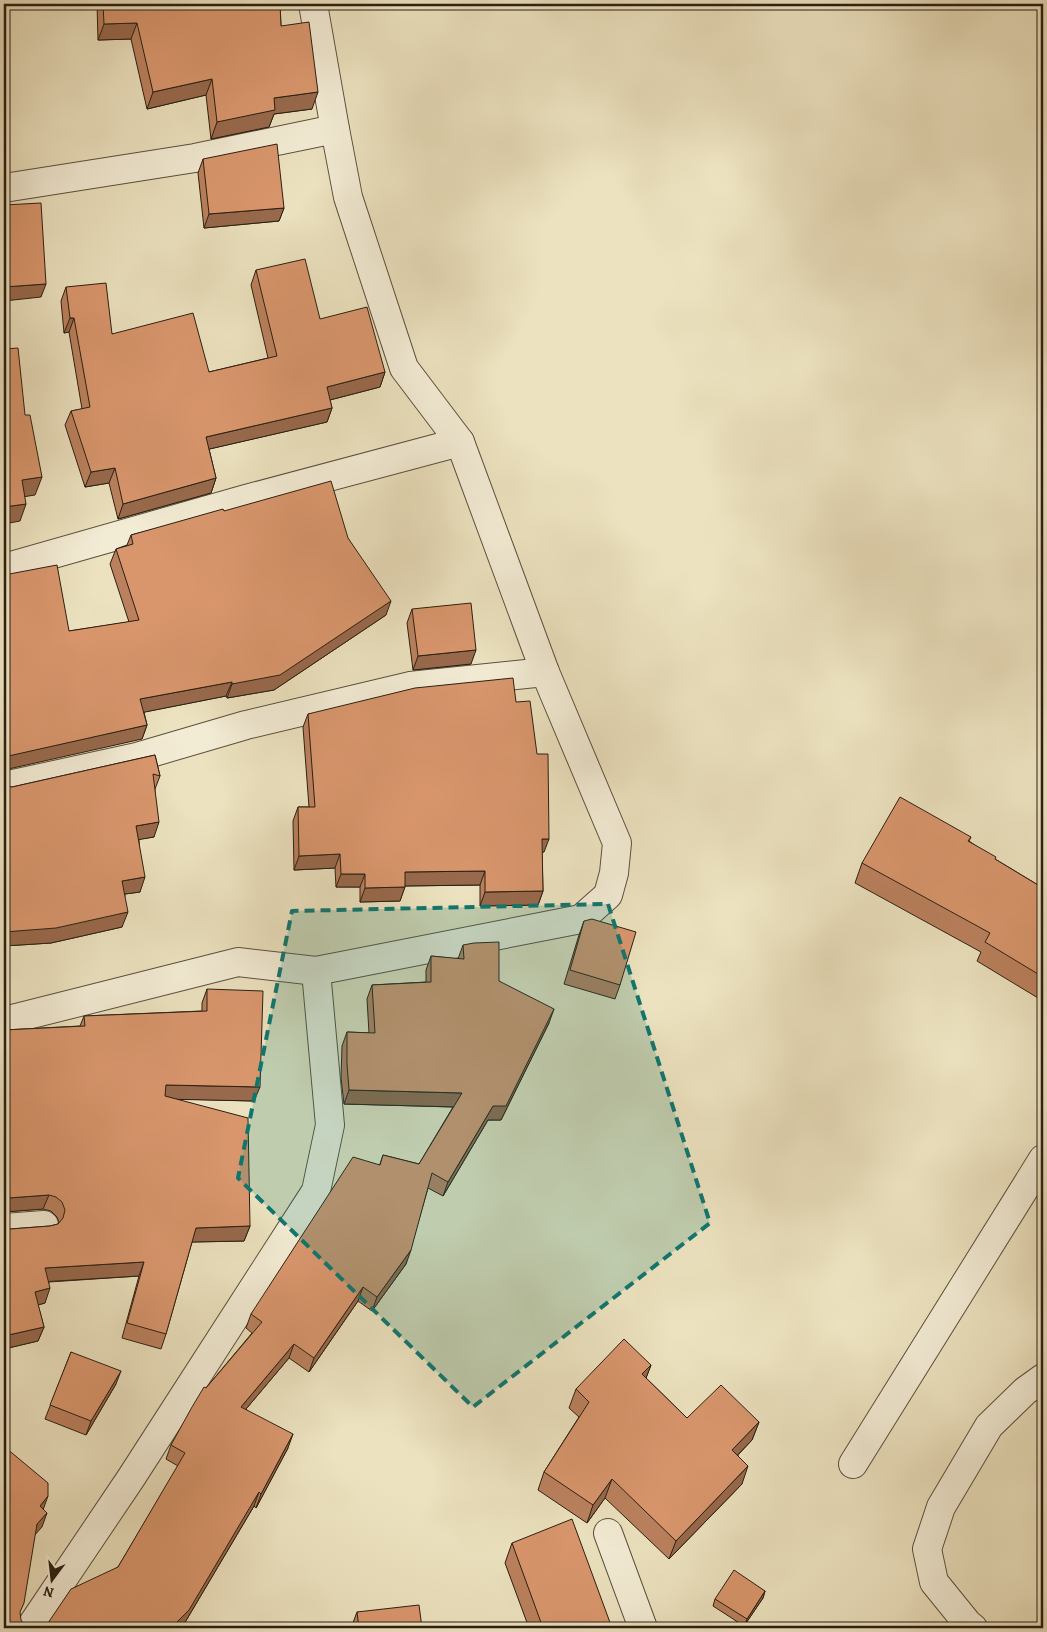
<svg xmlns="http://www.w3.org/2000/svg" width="1047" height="1632" font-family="Alegreya,serif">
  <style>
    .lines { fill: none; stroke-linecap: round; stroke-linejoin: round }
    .minor-casing { stroke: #5b503d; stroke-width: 30 }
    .minor { stroke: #f3ecd5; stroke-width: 28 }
    .wall { fill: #bb815e; stroke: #2b1f12 }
    .shaded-wall { fill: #98694c; stroke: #2b1f12 }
    .building { fill: #d9966d; stroke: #2b1f12 }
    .marked { fill: #0f766e; fill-opacity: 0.2; stroke: #0f766e; stroke-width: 4; stroke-dasharray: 10 6; stroke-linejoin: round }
  </style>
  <rect width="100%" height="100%" fill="#ece2bf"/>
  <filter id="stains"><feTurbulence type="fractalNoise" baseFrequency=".004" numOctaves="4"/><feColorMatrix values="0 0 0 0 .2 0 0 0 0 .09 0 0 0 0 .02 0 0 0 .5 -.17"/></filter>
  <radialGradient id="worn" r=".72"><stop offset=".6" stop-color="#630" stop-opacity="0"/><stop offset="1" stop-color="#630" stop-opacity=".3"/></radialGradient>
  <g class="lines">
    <defs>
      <g id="minor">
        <polyline points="4,188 195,158 335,129"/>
        <polyline points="4,568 246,499 460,442"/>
        <polyline points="4,786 137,757 246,725 410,686 545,672"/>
        <polyline points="4,1021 238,962 316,971 581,919 608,895 614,873 617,843 545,672 460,442 404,368 348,197 335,129 313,4"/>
        <polyline points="4,1228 44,1225"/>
        <polyline points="853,1464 1043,1159"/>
        <polyline points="608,1533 643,1628"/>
        <polyline points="30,1628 131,1478 316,1191 330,1125 316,971"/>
        <polyline points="973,1628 968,1624 934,1582 927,1549 941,1507 989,1426 1025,1391 1043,1378"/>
      </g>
    </defs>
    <!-- minor casing -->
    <use href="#minor" class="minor-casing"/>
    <!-- minor -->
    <use href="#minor" class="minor"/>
  </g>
  <!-- wall -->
  <g class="wall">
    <polygon points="97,4 280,4 281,26 312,109 274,114 269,127 211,139 206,95 147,109 131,39 98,40"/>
    <polygon points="203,159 284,208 279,221 204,228 198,173"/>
    <polygon points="256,270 320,319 385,372 380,387 330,400 332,408 327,422 209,449 216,478 211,493 118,519 109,483 85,487 65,425 71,411 82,409 69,332 64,333 61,301 66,287 112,334 209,372 268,358 251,285"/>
    <polygon points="224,511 348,538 386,615 274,690 227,698 226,696 144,712 147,725 142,739 69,631 129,622 110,564 116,549 127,545 131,535"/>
    <polygon points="412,609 471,664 413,670 407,623"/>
    <polygon points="516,702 544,852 542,852 543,891 538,905 480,906 480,885 405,886 400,901 360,902 360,887 336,887 335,868 294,870 293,821 298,807 309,807 303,727 308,714"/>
    <polygon points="155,755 160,776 155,789 154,837 139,839 140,892 125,894 122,927 51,943 4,946 4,786 12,787"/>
    <polygon points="971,837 969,841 995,859 1043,888 1043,1001 977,961 981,952 855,883 862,863"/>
    <polygon points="584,921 620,985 615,999 564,984 579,935"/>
    <polygon points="463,945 499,981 549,1023 501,1120 488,1120 443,1196 428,1188 406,1264 372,1311 358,1301 309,1372 289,1358 246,1409 288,1448 256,1508 254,1506 184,1624 180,1628 40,1628 42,1628 118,1567 178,1466 166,1459 171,1445 206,1388 252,1333 246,1328 251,1314 380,1164 383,1155 419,1164 453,1107 344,1104 341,1078 342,1046 347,1032 369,1033 367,999 372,985 426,982 426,970 431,956 458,959"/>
    <polygon points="207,989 254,1101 178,1099 250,1226 244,1241 192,1242 166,1334 161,1349 122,1338 139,1276 49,1282 45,1303 38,1305 44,1327 38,1341 4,1349 4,1228 10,1229 50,1226 58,1224 59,1222 57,1217 51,1211 43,1209 4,1212 4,1030 80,1026 84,1016 202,1011 202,1003"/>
    <polygon points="71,1352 116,1384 86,1435 45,1419"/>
    <polygon points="651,1365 646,1378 687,1418 759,1422 752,1440 738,1455 742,1484 669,1559 605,1498 587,1523 538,1490 544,1472 579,1417 569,1408 576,1389"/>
    <polygon points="512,1543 612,1628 529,1628 505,1563"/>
    <polygon points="765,1591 763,1598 744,1626 713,1606 715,1599"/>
    <polygon points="357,1612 422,1628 351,1628"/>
  </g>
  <!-- shaded-wall -->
  <g class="shaded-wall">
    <polygon points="137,23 131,39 98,40 104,24"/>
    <polygon points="212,79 206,95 147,109 153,92"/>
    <polygon points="318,92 312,109 274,114 269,127 211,139 217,122 274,98"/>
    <polygon points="284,208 279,221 204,228 209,214"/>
    <polygon points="46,284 41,297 4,301 4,287"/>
    <polygon points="70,318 74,318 69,332 64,333"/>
    <polygon points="385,372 380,387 322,402 327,387"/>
    <polygon points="332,408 327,422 201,451 206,437"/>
    <polygon points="115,468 109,483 85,487 91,472"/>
    <polygon points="42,477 35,495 16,498 22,480"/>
    <polygon points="216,478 211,493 118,519 123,504"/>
    <polygon points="26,504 20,521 4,524 4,507"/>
    <polygon points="391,601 386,615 274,690 227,698 232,684"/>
    <polygon points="476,650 471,664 413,670 418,656"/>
    <polygon points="232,682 226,696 135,714 140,699"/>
    <polygon points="147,725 142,739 4,770 4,757 6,756"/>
    <polygon points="159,822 154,837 131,841 136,826"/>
    <polygon points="542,839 549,839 544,852 537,852"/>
    <polygon points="340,854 335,868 294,870 299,856"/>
    <polygon points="485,871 480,885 400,886 405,872"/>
    <polygon points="341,874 365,874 360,887 336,887"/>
    <polygon points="145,877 140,892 117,895 122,881"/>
    <polygon points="405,887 400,901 360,902 365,888"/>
    <polygon points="543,891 538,905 480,906 485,892"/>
    <polygon points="128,912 122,927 51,943 4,946 4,932"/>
    <polygon points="554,1009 549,1023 501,1120 488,1120 443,1196 448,1182 493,1106"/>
    <polygon points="166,1085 260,1087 254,1101 161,1099"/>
    <polygon points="349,1090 462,1093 457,1107 344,1104"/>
    <polygon points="49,1195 43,1209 4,1212 4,1200 8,1198"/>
    <polygon points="250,1226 244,1241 191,1242 196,1228"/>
    <polygon points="411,1250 406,1264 372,1311 377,1297"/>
    <polygon points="144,1262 139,1276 40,1282 45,1268"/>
    <polygon points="363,1287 358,1301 309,1372 314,1358"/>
    <polygon points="50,1288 45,1303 30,1307 35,1292"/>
    <polygon points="44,1327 38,1341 4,1349 4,1336"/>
    <polygon points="294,1344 289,1358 236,1421 241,1407"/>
    <polygon points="651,1365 644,1383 642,1374"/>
    <polygon points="121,1371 116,1384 86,1435 91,1421"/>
    <polygon points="759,1422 752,1440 725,1468 732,1450"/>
    <polygon points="293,1434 288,1448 256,1508 261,1494"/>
    <polygon points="748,1466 742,1484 669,1559 676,1541"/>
    <polygon points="612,1479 605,1498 587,1523 593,1505"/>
    <polygon points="259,1492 254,1506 184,1624 180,1628 171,1628"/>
    <polygon points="48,1496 43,1510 40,1506"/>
    <polygon points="47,1513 42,1527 32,1538 37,1524"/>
    <polygon points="765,1591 763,1598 744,1626 747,1619"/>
  </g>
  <!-- building -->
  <g class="building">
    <polygon points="103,4 280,4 281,26 309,22 318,92 274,98 275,110 217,122 212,79 153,92 137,23 104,24"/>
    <polygon points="277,144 284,208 209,214 203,159"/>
    <polygon points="41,203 46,284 4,287 4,205"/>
    <polygon points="305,259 320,319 367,307 385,372 327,387 332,408 206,437 216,478 123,504 115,468 91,472 71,411 90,407 74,318 70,318 66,287 106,283 112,334 193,313 209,372 277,356 256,270"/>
    <polygon points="18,348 25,415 30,415 42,477 22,480 26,504 4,507 4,349"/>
    <polygon points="331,481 348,538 391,601 280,675 232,684 232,682 140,699 147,725 4,757 4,575 57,565 69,631 139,620 116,549 133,544 131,535 223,509 224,511"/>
    <polygon points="471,603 476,650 418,656 412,609"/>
    <polygon points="513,678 516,702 530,701 537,754 548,754 549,839 542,839 543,891 485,892 485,871 405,872 405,887 365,888 365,874 341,874 340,854 299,856 298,807 315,807 308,714 415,688"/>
    <polygon points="155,755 160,776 153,774 159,822 136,826 145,877 122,881 128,912 56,928 4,932 4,786 12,787"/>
    <polygon points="900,797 971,837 968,841 996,857 995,859 1043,888 1043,977 985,942 990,933 862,863"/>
    <polygon points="592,919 636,932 620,985 570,970 584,921"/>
    <polygon points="499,942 499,981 554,1009 506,1106 493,1106 448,1182 432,1173 411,1250 377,1297 363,1287 314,1358 294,1344 241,1407 293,1434 261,1494 259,1492 189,1610 171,1628 40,1628 42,1628 48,1623 71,1589 118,1567 185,1453 171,1445 192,1407 204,1387 206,1388 262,1322 251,1314 353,1157 380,1165 383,1155 419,1164 462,1093 349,1090 347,1064 347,1032 375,1033 372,985 431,982 431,956 464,959 463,945 474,943"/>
    <polygon points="207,989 263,991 260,1087 166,1085 165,1096 248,1118 250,1226 196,1228 166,1334 127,1323 144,1262 45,1268 50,1288 35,1292 44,1327 4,1336 4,1228 10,1229 50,1226 58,1224 63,1218 65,1210 62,1202 56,1197 49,1195 8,1198 4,1200 4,1030 85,1026 84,1016 207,1011"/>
    <polygon points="624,1339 651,1365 642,1374 687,1418 721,1385 759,1422 732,1450 748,1466 676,1541 612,1479 593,1505 544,1472 589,1402 576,1389"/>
    <polygon points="71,1352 121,1371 91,1421 50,1405"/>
    <polygon points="6,1448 48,1483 48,1496 40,1506 47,1513 37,1524 24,1603 20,1612 21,1620 26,1627 31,1628 4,1628 4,1451"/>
    <polygon points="572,1519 612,1628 543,1628 512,1543"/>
    <polygon points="734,1570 765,1591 747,1619 715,1599"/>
    <polygon points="419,1605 422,1628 359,1628 357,1612"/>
  </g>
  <!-- marked area -->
  <path class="marked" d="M608 904 710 1223 473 1407 238 1178 292 911Z"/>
  <!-- margin -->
  <rect width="1047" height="1632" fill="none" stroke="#ece2bf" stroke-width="20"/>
  <rect x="5" y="5" width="1037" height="1622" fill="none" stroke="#2b1f12" stroke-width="2.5"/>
  <rect x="10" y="10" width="1027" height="1612" fill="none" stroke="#2b1f12"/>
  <!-- north arrow -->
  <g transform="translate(52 1580) rotate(195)" stroke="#f3ecd5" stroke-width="4" paint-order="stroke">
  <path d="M0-4L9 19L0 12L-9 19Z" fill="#2b1f12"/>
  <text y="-8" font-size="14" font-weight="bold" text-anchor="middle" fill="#2b1f12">N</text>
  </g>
  <rect width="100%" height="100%" filter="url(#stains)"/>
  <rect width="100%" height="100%" fill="url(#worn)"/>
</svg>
